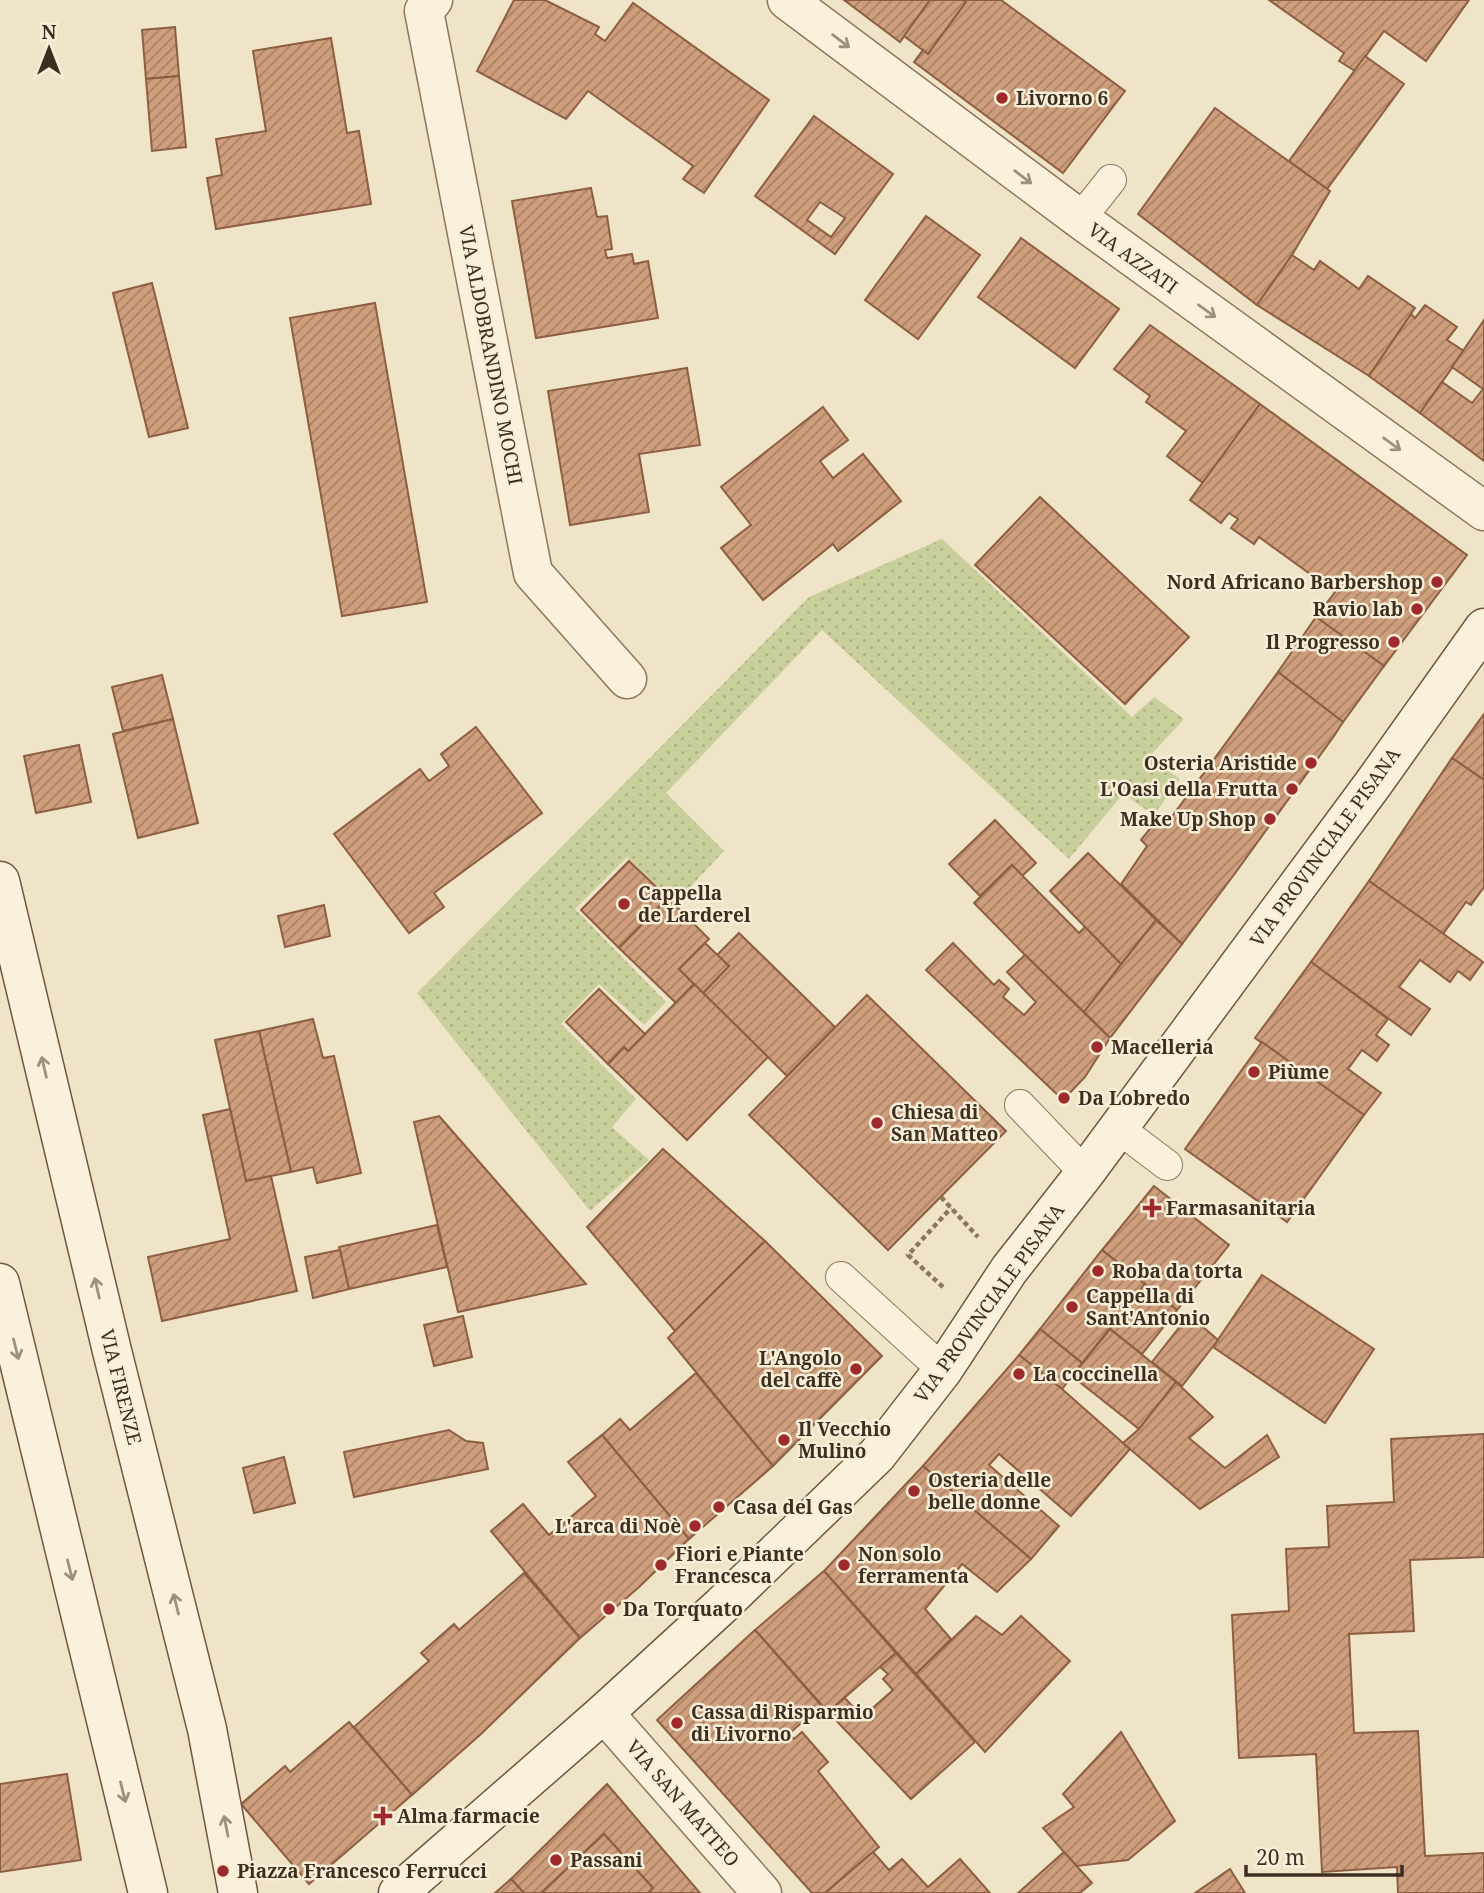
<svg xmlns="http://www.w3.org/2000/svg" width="1484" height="1893" font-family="'Noto Serif',serif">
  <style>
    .green { fill: url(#green-dots) }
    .building { fill: url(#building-hatch); stroke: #8d5f41; stroke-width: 2; fill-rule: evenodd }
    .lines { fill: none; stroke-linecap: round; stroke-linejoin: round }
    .lane-casing { stroke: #8d765c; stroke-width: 32 }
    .street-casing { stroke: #8d765c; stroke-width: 41 }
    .secondary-casing { stroke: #6f573f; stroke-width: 41 }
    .path { stroke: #8d765c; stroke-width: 4.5; stroke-dasharray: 5 3.5; stroke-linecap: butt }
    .lane { stroke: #faf1dc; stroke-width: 30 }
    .street { stroke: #faf1dc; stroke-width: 38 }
    .secondary { stroke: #faf1dc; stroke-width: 38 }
    .oneway { stroke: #9c907e }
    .poi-dot { fill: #9e2a2b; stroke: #f7eed8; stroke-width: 2.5 }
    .labels { text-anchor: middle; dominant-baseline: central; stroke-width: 5; stroke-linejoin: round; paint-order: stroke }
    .poi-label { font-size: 19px; font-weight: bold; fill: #3d2e20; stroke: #f7eed8; text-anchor: start }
    .street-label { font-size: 19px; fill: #3d2e20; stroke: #f7eed8 }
  </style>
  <defs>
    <pattern id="green-dots" width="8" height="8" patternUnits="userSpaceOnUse" patternTransform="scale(1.75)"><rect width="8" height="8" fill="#c9cf9b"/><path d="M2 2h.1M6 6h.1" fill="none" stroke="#aeb285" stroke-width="1.8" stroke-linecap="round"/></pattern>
    <pattern id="building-hatch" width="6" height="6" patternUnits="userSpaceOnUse" patternTransform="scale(1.75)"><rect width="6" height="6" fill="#cf9f7d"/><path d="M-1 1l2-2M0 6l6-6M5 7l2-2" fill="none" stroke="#a98266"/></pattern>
  </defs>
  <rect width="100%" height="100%" fill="#f0e4c8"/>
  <!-- green -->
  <polygon class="green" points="942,539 1132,717 1154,697 1184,719 1149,757 1180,779 1154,815 1123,794 1069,859 822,630 666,793 724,851 675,903 627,857 575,909 666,1002 644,1025 599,984 561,1024 636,1099 612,1127 649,1160 590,1211 417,993 809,597"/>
  <!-- building -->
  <g class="building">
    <polygon points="514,0 545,0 599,27 595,34 605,41 633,3 769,100 704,193 683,179 693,166 588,91 566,119 477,71"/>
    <polygon points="844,0 930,0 900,42"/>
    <polygon points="930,0 964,0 966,2 928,54 904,36"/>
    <polygon points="964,0 1001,0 1125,91 1063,173 914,62 923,50 928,54 966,2"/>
    <polygon points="1269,0 1469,0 1426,61 1384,31 1355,71 1339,61 1344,53"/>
    <polygon points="175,27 179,76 146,79 142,30"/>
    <polygon points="331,38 347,133 359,131 371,204 216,229 207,178 222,175 216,139 266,131 253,51"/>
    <polygon points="1365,56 1404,84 1327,189 1289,161"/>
    <polygon points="179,76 186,147 152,151 146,79"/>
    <polygon points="1215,108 1330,191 1292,255 1257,305 1138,214"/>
    <path d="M814 116 893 174 835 254 755 196ZM820 202 845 218 831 237 807 220Z"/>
    <polygon points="591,188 597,217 607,216 612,249 605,250 607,258 632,254 634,264 648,261 658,318 536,338 512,201"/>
    <polygon points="926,216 980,255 918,339 865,300"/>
    <polygon points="1021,238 1119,309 1075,368 978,297"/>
    <polygon points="1292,255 1314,270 1320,261 1359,289 1368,276 1415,308 1369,376 1257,305"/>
    <polygon points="152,283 188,428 149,437 113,293"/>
    <polygon points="375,303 427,602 342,616 290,318"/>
    <polygon points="1425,305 1457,327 1447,340 1464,351 1420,413 1369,376 1411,314 1415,318"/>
    <polygon points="1484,320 1484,461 1420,413 1442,382 1472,403 1483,389 1452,367"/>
    <polygon points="1150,325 1260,404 1203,483 1167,456 1186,431 1146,402 1150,396 1114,369"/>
    <polygon points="687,368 700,445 639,454 649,512 570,525 548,391"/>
    <polygon points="1260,404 1467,555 1384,666 1316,617 1335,592 1259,537 1254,544 1231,528 1238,519 1229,513 1221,523 1190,500"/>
    <polygon points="823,407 848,440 820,461 833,478 863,454 901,501 838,551 833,544 763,600 721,548 751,525 721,487"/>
    <polygon points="1040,497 1189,637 1125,704 975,565"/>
    <polygon points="1316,617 1384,666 1343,722 1278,672"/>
    <polygon points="1278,672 1343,722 1334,736 1236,872 1182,944 1121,884 1147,846 1141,840 1157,820 1165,826"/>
    <polygon points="162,675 173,719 123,731 112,687"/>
    <polygon points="1484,714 1484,780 1452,758"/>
    <polygon points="173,719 198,823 138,838 113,734"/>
    <polygon points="476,727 542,813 434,893 444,907 409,933 334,834 420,769 429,781 449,766 441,754"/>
    <polygon points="79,745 91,802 36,813 24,756"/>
    <polygon points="1452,758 1484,780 1484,887 1471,905 1466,902 1443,934 1369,881"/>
    <polygon points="995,820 1036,863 1022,876 1012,865 980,896 949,864"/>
    <polygon points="1088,853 1156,920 1121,964 1050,891"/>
    <polygon points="629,861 668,898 619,948 581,910"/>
    <polygon points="1012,865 1079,933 1085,927 1121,964 1084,1012 1025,955 974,903"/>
    <polygon points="1369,881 1483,962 1470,980 1458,971 1450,982 1420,960 1399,987 1430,1009 1411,1035 1311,962"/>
    <polygon points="668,898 709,939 679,969 694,984 676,1003 619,948"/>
    <polygon points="324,905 330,936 285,947 278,916"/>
    <polygon points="1156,920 1182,944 1110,1038 1084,1012"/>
    <polygon points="739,933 835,1027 787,1076 703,993 729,966 717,955"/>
    <polygon points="705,943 729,966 703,993 679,969"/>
    <polygon points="953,943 994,985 999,980 1009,989 1003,997 1024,1015 1036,1002 1007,972 1025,955 1110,1038 1085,1077 1063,1100 926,970"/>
    <polygon points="1311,962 1388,1019 1376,1035 1389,1045 1377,1061 1362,1050 1348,1069 1381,1093 1364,1115 1255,1038"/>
    <polygon points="694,984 768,1057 687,1140 608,1064 624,1047 628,1051"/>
    <polygon points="599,989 645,1034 628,1051 624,1047 608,1064 566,1022"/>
    <polygon points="867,995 1006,1131 888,1250 749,1115"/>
    <polygon points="313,1019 323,1058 334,1056 361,1173 317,1183 313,1167 291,1172 259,1031"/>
    <polygon points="259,1031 291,1172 246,1181 215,1040"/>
    <polygon points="1262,1042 1364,1115 1287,1222 1185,1149"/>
    <polygon points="230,1109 246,1181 271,1176 297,1291 162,1321 148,1257 230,1239 203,1115"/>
    <polygon points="439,1116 586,1284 458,1312 414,1122"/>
    <polygon points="663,1149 765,1241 675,1331 587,1227"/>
    <polygon points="1154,1186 1229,1245 1177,1310 1102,1250"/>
    <polygon points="437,1225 447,1267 349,1289 339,1247"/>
    <polygon points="765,1241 882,1356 773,1466 668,1338"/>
    <polygon points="340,1250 349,1289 313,1298 305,1257"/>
    <polygon points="1102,1250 1145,1284 1082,1363 1040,1329"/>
    <polygon points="1262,1275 1374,1349 1325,1423 1213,1347"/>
    <polygon points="1145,1284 1177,1310 1142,1354 1110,1329"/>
    <polygon points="1189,1315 1218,1340 1182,1386 1152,1362"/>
    <polygon points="463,1316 472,1357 434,1366 424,1325"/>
    <polygon points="1040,1329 1082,1363 1062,1389 1019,1355"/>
    <polygon points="1110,1329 1176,1382 1139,1429 1072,1376"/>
    <polygon points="1019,1355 1062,1389 1130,1449 1071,1516 999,1454 989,1465 1059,1526 1031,1559 923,1466"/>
    <polygon points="696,1373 773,1466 689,1539 602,1435 620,1419 630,1430"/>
    <polygon points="1176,1382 1213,1417 1189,1438 1225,1468 1267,1435 1279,1457 1200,1509 1123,1443 1139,1429"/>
    <polygon points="449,1430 466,1441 483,1443 488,1469 354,1497 344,1452"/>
    <polygon points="1484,1434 1484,1557 1410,1560 1414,1631 1349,1634 1354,1733 1418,1731 1425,1856 1484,1853 1484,1893 1398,1893 1397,1867 1322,1872 1316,1754 1239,1758 1232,1615 1289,1611 1286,1549 1329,1547 1327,1506 1394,1502 1391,1439"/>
    <polygon points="602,1435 689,1539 638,1588 580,1638 491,1531 523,1504 549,1535 596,1496 568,1462"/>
    <polygon points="284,1457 295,1503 254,1513 243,1468"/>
    <polygon points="923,1466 1031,1559 997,1592 962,1564 925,1609 951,1639 916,1674 824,1571"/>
    <polygon points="824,1571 896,1653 828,1712 755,1630"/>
    <polygon points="524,1573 580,1638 481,1734 412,1795 354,1727 429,1661 421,1653 454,1624 459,1630"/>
    <polygon points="976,1616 1002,1635 1021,1616 1070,1661 985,1752 916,1674"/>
    <polygon points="755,1630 821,1705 789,1734 794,1739 802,1732 828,1762 818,1771 879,1847 825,1893 812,1893 657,1720"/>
    <polygon points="896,1653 975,1742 911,1799 828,1712 845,1698 856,1710 860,1706 867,1713 893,1690 883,1679 888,1674 880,1667"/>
    <polygon points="349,1722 412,1795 309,1884 241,1804 285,1766 290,1772"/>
    <polygon points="1121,1732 1175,1821 1128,1860 1076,1866 1043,1828 1074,1807 1063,1794"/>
    <polygon points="67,1774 81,1860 0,1872 0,1784"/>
    <polygon points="607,1784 700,1893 648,1893 653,1888 604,1834 541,1893 524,1893 511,1879"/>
    <polygon points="604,1834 653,1888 648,1893 541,1893"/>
    <polygon points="873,1852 889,1870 902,1859 928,1887 960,1859 990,1893 825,1893"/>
    <polygon points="1064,1852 1092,1883 1080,1893 1018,1893"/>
    <polygon points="1230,1869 1245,1893 1195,1893"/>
    <polygon points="511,1879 524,1893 495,1893"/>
  </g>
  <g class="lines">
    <defs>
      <g id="lane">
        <polyline points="1080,219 1111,180"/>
        <polyline points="1020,1105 1085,1173"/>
        <polyline points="1118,1128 1167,1165"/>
        <polyline points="841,1277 943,1370"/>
      </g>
      <g id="street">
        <polyline points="433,0 424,11 533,573 627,679"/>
        <polyline points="787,0 1080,219 1484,511"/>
        <polyline points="604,1713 762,1893"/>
      </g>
      <g id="secondary">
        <polyline points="0,881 112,1351 207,1729 238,1893"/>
        <polyline points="0,1283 148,1893"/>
        <polyline points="398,1893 604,1713 721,1606 877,1455 943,1370 1009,1270 1085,1173 1373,784 1484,628"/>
      </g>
    </defs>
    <!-- lane casing -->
    <use href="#lane" class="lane-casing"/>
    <!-- street casing -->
    <use href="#street" class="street-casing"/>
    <!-- secondary casing -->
    <use href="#secondary" class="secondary-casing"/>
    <!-- path -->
    <g class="path">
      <polyline points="941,1197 978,1237"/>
      <polyline points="943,1287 908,1255 951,1208"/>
    </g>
    <!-- lane -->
    <use href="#lane" class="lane"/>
    <!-- street -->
    <use href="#street" class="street"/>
    <!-- secondary -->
    <use href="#secondary" class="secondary"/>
  </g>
  <!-- one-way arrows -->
  <defs><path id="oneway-shaft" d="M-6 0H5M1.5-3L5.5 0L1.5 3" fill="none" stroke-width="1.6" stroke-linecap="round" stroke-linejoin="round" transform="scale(1.75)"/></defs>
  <g class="oneway">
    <use href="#oneway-shaft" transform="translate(841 41) rotate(37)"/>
    <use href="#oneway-shaft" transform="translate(1023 177) rotate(37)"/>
    <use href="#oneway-shaft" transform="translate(1207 311) rotate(36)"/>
    <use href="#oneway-shaft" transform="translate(1392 444) rotate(36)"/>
    <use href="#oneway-shaft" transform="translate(44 1067) rotate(-103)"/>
    <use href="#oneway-shaft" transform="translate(97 1288) rotate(-103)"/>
    <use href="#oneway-shaft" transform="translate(16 1349) rotate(76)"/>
    <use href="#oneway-shaft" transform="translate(70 1570) rotate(76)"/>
    <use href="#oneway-shaft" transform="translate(176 1604) rotate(-104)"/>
    <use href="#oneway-shaft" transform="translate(123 1792) rotate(76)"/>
    <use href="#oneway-shaft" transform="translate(226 1826) rotate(-101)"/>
  </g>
  <!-- markers -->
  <g class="poi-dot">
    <circle cx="1002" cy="98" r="7"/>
    <circle cx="1437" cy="582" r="7"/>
    <circle cx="1417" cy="609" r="7"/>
    <circle cx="1394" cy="642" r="7"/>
    <circle cx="1311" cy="763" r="7"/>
    <circle cx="1292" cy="789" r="7"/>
    <circle cx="1270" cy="819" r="7"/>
    <circle cx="624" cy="904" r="7"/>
    <circle cx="1097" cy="1047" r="7"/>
    <circle cx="1254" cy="1072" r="7"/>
    <circle cx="1064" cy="1098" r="7"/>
    <circle cx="877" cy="1123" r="7"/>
    <path d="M1148.5 1197.5h7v7h7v7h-7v7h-7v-7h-7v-7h7z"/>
    <circle cx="1098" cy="1271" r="7"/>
    <circle cx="1072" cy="1307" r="7"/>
    <circle cx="856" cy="1369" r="7"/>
    <circle cx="1019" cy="1374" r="7"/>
    <circle cx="784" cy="1440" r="7"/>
    <circle cx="914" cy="1491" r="7"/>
    <circle cx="719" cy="1507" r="7"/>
    <circle cx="695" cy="1526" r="7"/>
    <circle cx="661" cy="1565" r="7"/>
    <circle cx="844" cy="1565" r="7"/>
    <circle cx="609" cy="1609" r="7"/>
    <circle cx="677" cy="1723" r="7"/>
    <path d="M379.5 1805.5h7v7h7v7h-7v7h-7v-7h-7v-7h7z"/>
    <circle cx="556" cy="1860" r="7"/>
    <circle cx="223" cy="1871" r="7"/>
  </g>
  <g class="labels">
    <!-- poi labels -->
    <g class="poi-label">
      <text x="1016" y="98">Livorno 6</text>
      <text x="1423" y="582" text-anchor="end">Nord Africano Barbershop</text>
      <text x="1403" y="609" text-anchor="end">Ravio lab</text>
      <text x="1380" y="642" text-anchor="end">Il Progresso</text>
      <text x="1297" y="763" text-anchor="end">Osteria Aristide</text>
      <text x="1278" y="789" text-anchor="end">L'Oasi della Frutta</text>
      <text x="1256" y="819" text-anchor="end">Make Up Shop</text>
      <text x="638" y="893">Cappella<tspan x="638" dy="22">de Larderel</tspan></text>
      <text x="1111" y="1047">Macelleria</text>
      <text x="1268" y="1072">Piùme</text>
      <text x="1078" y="1098">Da Lobredo</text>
      <text x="891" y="1112">Chiesa di<tspan x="891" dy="22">San Matteo</tspan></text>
      <text x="1166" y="1208">Farmasanitaria</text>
      <text x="1112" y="1271">Roba da torta</text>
      <text x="1086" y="1296">Cappella di<tspan x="1086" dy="22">Sant'Antonio</tspan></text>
      <text x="842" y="1358" text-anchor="end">L'Angolo<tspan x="842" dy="22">del caffè</tspan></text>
      <text x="1033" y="1374">La coccinella</text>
      <text x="798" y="1429">Il Vecchio<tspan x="798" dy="22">Mulino</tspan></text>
      <text x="928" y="1480">Osteria delle<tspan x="928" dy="22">belle donne</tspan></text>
      <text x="733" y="1507">Casa del Gas</text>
      <text x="681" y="1526" text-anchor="end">L'arca di Noè</text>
      <text x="675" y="1554">Fiori e Piante<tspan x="675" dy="22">Francesca</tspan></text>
      <text x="858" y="1554">Non solo<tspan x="858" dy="22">ferramenta</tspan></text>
      <text x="623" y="1609">Da Torquato</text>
      <text x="691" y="1712">Cassa di Risparmio<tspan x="691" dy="22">di Livorno</tspan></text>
      <text x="397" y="1816">Alma farmacie</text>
      <text x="570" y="1860">Passani</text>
      <text x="237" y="1871">Piazza Francesco Ferrucci</text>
    </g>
    <!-- street labels -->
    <g class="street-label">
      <text transform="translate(1133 258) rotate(36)">VIA AZZATI</text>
      <text transform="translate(491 355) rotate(79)">VIA ALDOBRANDINO MOCHI</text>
      <text transform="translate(1325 847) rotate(-54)">VIA PROVINCIALE PISANA</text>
      <text transform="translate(989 1303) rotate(-54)">VIA PROVINCIALE PISANA</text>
      <text transform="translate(121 1387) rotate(76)">VIA FIRENZE</text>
      <text transform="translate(683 1803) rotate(49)">VIA SAN MATTEO</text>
    </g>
  </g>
  <!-- north arrow -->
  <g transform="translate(49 49)" stroke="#f7eed8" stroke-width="5" paint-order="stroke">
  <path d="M0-5L12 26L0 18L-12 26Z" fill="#3d2e20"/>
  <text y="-10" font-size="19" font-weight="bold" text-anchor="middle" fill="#3d2e20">N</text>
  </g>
  <!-- scale -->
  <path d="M1246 1865v10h156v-10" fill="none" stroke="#3d2e20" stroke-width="3.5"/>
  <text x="1256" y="1865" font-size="21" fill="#3d2e20" stroke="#f7eed8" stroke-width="5" paint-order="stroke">20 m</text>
</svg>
